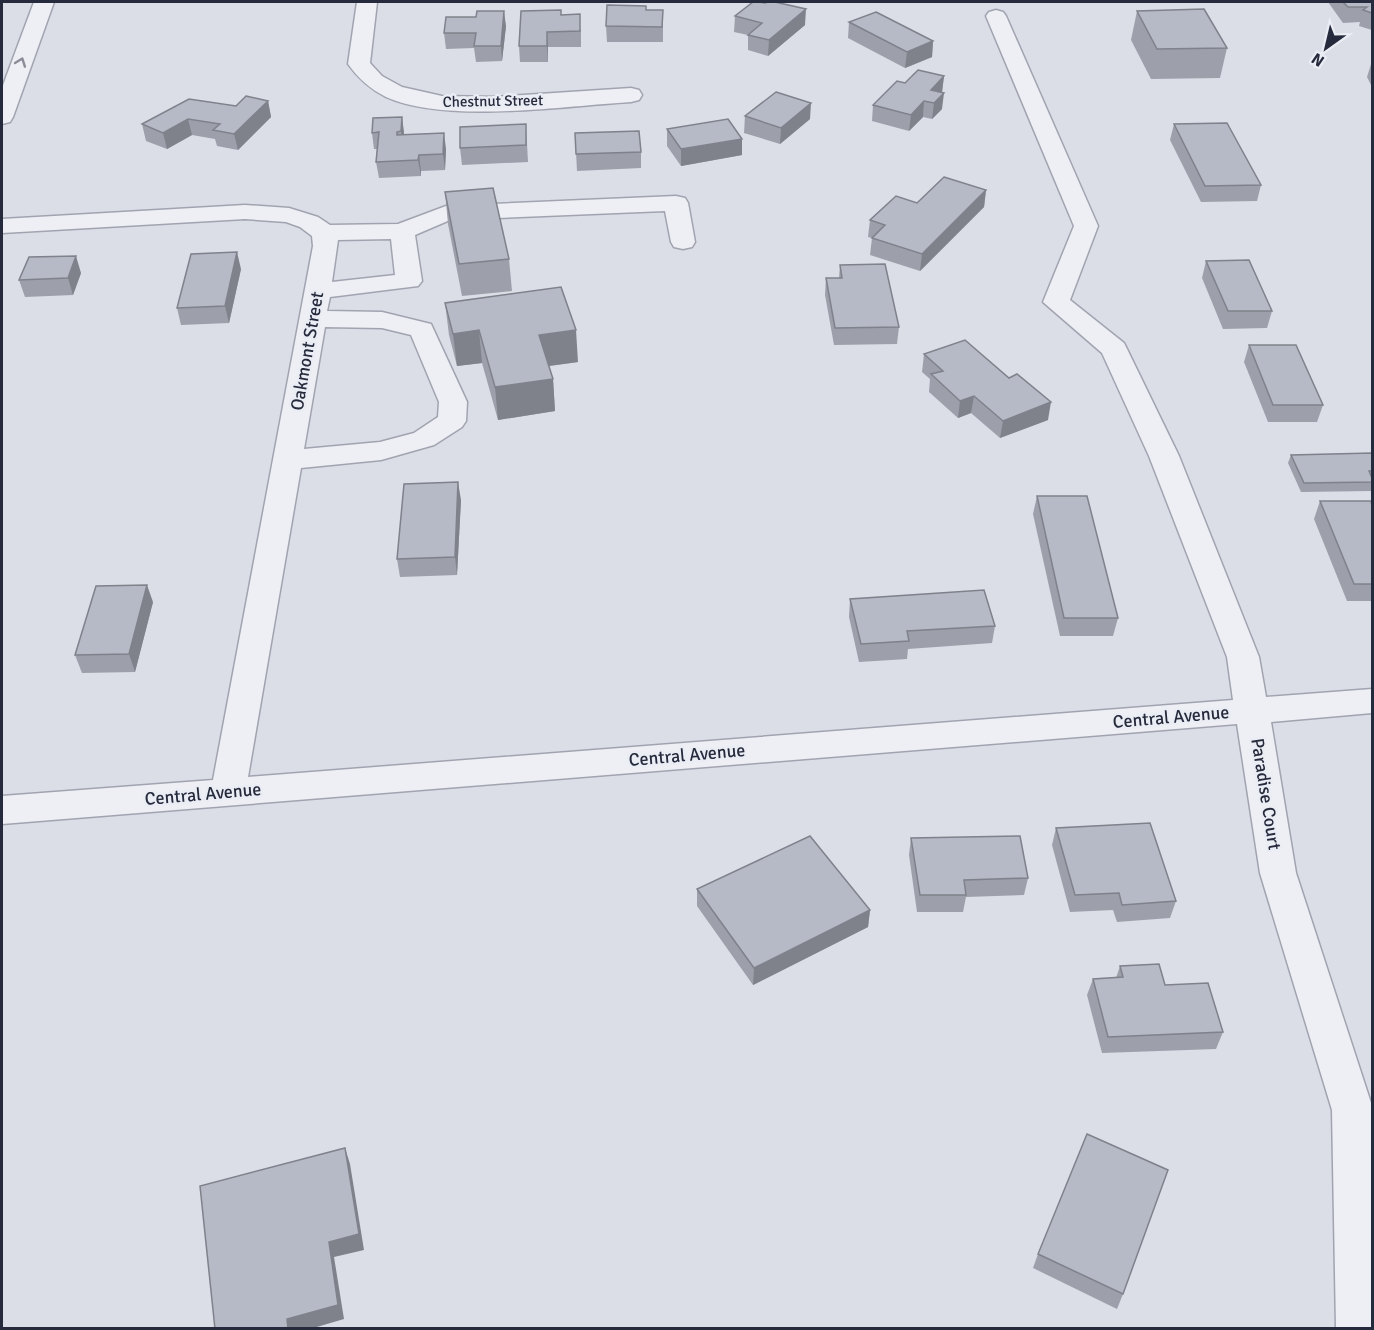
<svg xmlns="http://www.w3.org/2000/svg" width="1374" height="1330" font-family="Signika,sans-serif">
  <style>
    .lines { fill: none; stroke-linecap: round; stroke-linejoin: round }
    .minor-casing { stroke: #a1a4b0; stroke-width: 3 }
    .minor { fill: #eeeff4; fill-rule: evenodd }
    .wall { fill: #9d9faa }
    .shaded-wall { fill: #7f828b }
    .building { fill: #b6b9c6; stroke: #7f828b; stroke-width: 1.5 }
    .oneway { stroke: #8a8c98 }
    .labels { text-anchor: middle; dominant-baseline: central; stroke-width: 5; stroke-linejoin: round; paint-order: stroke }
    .far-street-label { font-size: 15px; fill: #252a3c; stroke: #eaedf4 }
    .street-label { font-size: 18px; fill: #252a3c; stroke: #eaedf4 }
  </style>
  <rect width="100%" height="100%" fill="#dbdee6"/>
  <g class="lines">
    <defs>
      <g id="minor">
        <polygon points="34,2 54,2 13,117 10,122 2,124 2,88"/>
        <path d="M357 2H377L370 63 382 76 402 87 442 96 493 97 631 88 639 90 642 95 639 100 631 102C564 106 446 124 386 97 370 89 358 78 348 64Z"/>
        <path d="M996 10 1003 12 1006 16 1098 226 1070 300 1124 343 1127 349 1179 456 1259 657 1266 697 1372 689V713L1271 722 1296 873 1372 1106V1328H1336L1332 1110 1260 873 1237 724 2 824V796L213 780 313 246 312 236 300 227 286 222 245 219 2 233V219L245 205 289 208 318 217 330 225 398 224 446 206 676 196 685 198 688 203 695 242 692 247 683 249 674 247 671 242 665 211 450 220 415 235 422 281 418 286 330 297 327 311 382 312 431 324 467 402 466 421 462 427 434 445 381 460 301 468 248 777 1233 700 1227 657 1149 456 1102 353 1043 302 1074 226 986 16 989 12ZM391 239 395 275 332 282 338 240ZM325 327 382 328 411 335 439 402 438 417 414 433 380 442 304 449Z"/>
      </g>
    </defs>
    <!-- minor casing -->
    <use href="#minor" class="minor-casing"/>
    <!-- minor -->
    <use href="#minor" class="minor"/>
  </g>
  <!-- wall -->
  <g class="wall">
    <polygon points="1328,2 1372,2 1372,30 1359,26 1360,22 1343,23"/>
    <polygon points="646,10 663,10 663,42 607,42 606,26"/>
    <polygon points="1137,11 1227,48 1220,78 1151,79 1131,40"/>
    <polygon points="561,15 581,30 581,47 548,47 548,62 520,62 519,46"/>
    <polygon points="735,16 805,25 768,56 748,50 748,35 734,32"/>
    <polygon points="849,22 933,41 932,57 905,68 848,38"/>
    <polygon points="506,26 502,61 476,62 474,48 446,49 444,33"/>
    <polygon points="1372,61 1372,87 1367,77"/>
    <polygon points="944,76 942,92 942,109 932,119 923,117 909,131 872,121 873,105 905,83"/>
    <polygon points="268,101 271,117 238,150 217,146 215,139 192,135 167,149 146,141 142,124 236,106"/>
    <polygon points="745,116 810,119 780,144 744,133"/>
    <polygon points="402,117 404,134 446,149 445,170 421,171 421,176 379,178 376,162 377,149 374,149 372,133"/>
    <polygon points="526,124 528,162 462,165 460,148"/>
    <polygon points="1174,124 1261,185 1257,201 1201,202 1170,140"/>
    <polygon points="667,129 742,155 681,166 667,146"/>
    <polygon points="575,133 641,152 641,168 577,171"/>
    <polygon points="986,190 984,207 920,271 870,255 872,238 868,237 870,220 917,203"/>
    <polygon points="445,192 509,259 512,291 462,296 448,224"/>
    <polygon points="1206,261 1272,311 1267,328 1223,329 1202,278"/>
    <polygon points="840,265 899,327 897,344 834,345 825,295 826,278 839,278"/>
    <polygon points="241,269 229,323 181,325 177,308"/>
    <polygon points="81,273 73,295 25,297 19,280"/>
    <polygon points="445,303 578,362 549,366 553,379 555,411 498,420 482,363 457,366 449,335"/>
    <polygon points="1249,345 1323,405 1317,422 1268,422 1244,362"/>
    <polygon points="924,354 1048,420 1000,438 971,413 958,418 929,392 930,379 922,372"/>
    <polygon points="1372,453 1372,487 1371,491 1301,492 1288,463 1291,455"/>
    <polygon points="1037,496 1118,618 1113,636 1060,636 1033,514"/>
    <polygon points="461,500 457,575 400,577 397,559"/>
    <polygon points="1320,501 1372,505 1372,601 1347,601 1314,519"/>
    <polygon points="850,599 995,626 992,643 908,649 907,659 859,662 849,617"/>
    <polygon points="153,602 135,672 82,673 75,655"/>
    <polygon points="1056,828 1176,901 1170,918 1117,922 1113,910 1070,912 1052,845"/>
    <polygon points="911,838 1028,878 1024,895 966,897 963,912 917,912 909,855"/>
    <polygon points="697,889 870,910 868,927 753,985 697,906"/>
    <polygon points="1120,966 1165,985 1223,1032 1216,1049 1102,1053 1087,995 1093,979 1116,978"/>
    <polygon points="1038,1254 1123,1294 1117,1309 1033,1268"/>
  </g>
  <!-- shaded-wall -->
  <g class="shaded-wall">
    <polygon points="806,9 805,25 768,56 769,40"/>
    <polygon points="504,11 506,26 502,61 501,46"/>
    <polygon points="547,32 548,47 548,62 547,46"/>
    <polygon points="933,41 932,57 905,68 907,52"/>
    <polygon points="944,76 942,92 931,90"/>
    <polygon points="944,93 942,109 932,119 934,103"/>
    <polygon points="268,101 271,117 238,150 234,134"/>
    <polygon points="924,101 923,117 909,131 911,115"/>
    <polygon points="811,103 810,119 780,144 781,128"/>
    <polygon points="402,117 404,133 403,148 401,131"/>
    <polygon points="188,119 192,135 167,149 163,133"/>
    <polygon points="444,133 446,149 445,170 443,154"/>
    <polygon points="742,139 742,155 681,166 681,149"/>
    <polygon points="419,155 421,171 421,176 418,160"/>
    <polygon points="986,190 984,207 920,271 922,254"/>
    <polygon points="237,252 241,269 229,323 225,306"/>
    <polygon points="76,256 81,273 73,295 68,278"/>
    <polygon points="479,330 482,363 457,366 453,334"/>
    <polygon points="576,330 578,362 541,367 539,335"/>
    <polygon points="553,379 555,411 498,420 495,387"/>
    <polygon points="974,396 971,413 958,418 960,401"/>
    <polygon points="1051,402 1048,420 1000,438 1003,421"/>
    <polygon points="458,482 461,500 457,575 455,557"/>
    <polygon points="147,585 153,602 135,672 129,654"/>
    <polygon points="870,910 868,927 753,985 754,968"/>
    <polygon points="345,1148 350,1164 364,1250 334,1257 344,1319 310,1329 288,1329 287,1319 329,1242"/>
  </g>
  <!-- building -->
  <g class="building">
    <polygon points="753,2 758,2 765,3 768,2 775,2 806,9 769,40 748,35 762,23 735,16"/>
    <polygon points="1343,2 1372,2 1372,13 1363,10 1367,7 1348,7"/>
    <polygon points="607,5 646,6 646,10 663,10 662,27 606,26"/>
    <polygon points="1204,9 1227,48 1157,49 1137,11"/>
    <polygon points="561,10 561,15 580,14 580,31 547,32 547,46 519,46 521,11"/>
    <polygon points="477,11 504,11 501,46 474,46 476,33 444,33 446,17 476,17"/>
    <polygon points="876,12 933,41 907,52 849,22"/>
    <polygon points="918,70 944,76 931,90 944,93 934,103 924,101 911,115 873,105 897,81 905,83"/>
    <polygon points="776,92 811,103 781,128 745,116"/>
    <polygon points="246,96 268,101 234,134 213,130 220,124 188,119 163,133 142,124 189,99 236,106"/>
    <polygon points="402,117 401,131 397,132 397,135 444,133 443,154 419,155 418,160 376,162 379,132 372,133 373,118"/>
    <polygon points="728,119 742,139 681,149 667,129"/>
    <polygon points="1227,123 1261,185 1205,186 1174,124"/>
    <polygon points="526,124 526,145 460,148 460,127"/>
    <polygon points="639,131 641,152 576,154 575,133"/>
    <polygon points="944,177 986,190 922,254 872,238 885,225 870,220 896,196 917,203"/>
    <polygon points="493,188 509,259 459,264 445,192"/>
    <polygon points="237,252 225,306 177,308 191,254"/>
    <polygon points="76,256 68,278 19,280 29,257"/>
    <polygon points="1249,260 1272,311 1228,311 1206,261"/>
    <polygon points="885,264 899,327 835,328 826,278 842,278 840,265"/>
    <polygon points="561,287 576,330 539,335 553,379 495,387 479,330 453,334 445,303"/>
    <polygon points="965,340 1009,378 1017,374 1051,402 1003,421 974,396 960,401 931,374 943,371 924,354"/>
    <polygon points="1249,345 1296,345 1323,405 1273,405"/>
    <polygon points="1372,453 1372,471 1369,471 1372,478 1372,482 1304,483 1291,455"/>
    <polygon points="458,482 455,557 397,559 404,484"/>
    <polygon points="1037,496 1087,496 1118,618 1064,618"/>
    <polygon points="1320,501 1371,501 1372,505 1372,584 1354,584"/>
    <polygon points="147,585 129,654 75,655 96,586"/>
    <polygon points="984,590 995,626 907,631 909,641 861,644 850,599"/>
    <polygon points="1150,823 1176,901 1122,905 1119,893 1075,895 1056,828"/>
    <polygon points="810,836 870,910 754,968 697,889"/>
    <polygon points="1020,836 1028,878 964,880 966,895 920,895 911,838"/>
    <polygon points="1159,964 1165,985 1208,983 1223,1032 1108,1037 1093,979 1123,977 1120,966"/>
    <polygon points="1087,1134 1168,1170 1123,1294 1038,1254"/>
    <polygon points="345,1148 359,1234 329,1242 338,1305 287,1319 288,1329 215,1329 200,1186"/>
  </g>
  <!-- one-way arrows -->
  <defs><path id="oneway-chevron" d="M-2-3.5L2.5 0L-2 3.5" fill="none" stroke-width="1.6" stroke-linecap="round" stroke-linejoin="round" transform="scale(1.5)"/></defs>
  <use class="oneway" href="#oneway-chevron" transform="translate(21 62) rotate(-70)"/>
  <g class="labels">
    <!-- far-street labels -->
    <g class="far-street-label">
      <text transform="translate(493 101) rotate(-1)">Chestnut Street</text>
    </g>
    <!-- street labels -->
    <g class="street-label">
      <text transform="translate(307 351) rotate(-80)">Oakmont Street</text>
      <text transform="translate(1171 717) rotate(-5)">Central Avenue</text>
      <text transform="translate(687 755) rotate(-5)">Central Avenue</text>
      <text transform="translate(203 794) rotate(-5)">Central Avenue</text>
      <text transform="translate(1266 794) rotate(81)">Paradise Court</text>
    </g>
  </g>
  <!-- border -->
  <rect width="1374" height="1330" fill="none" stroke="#252a3c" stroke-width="6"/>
  <!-- north arrow -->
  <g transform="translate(1326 48) rotate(214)" stroke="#eaedf4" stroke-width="4.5" paint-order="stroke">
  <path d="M0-4.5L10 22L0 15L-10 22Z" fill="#252a3c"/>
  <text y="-9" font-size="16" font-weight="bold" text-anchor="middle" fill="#252a3c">N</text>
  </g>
</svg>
